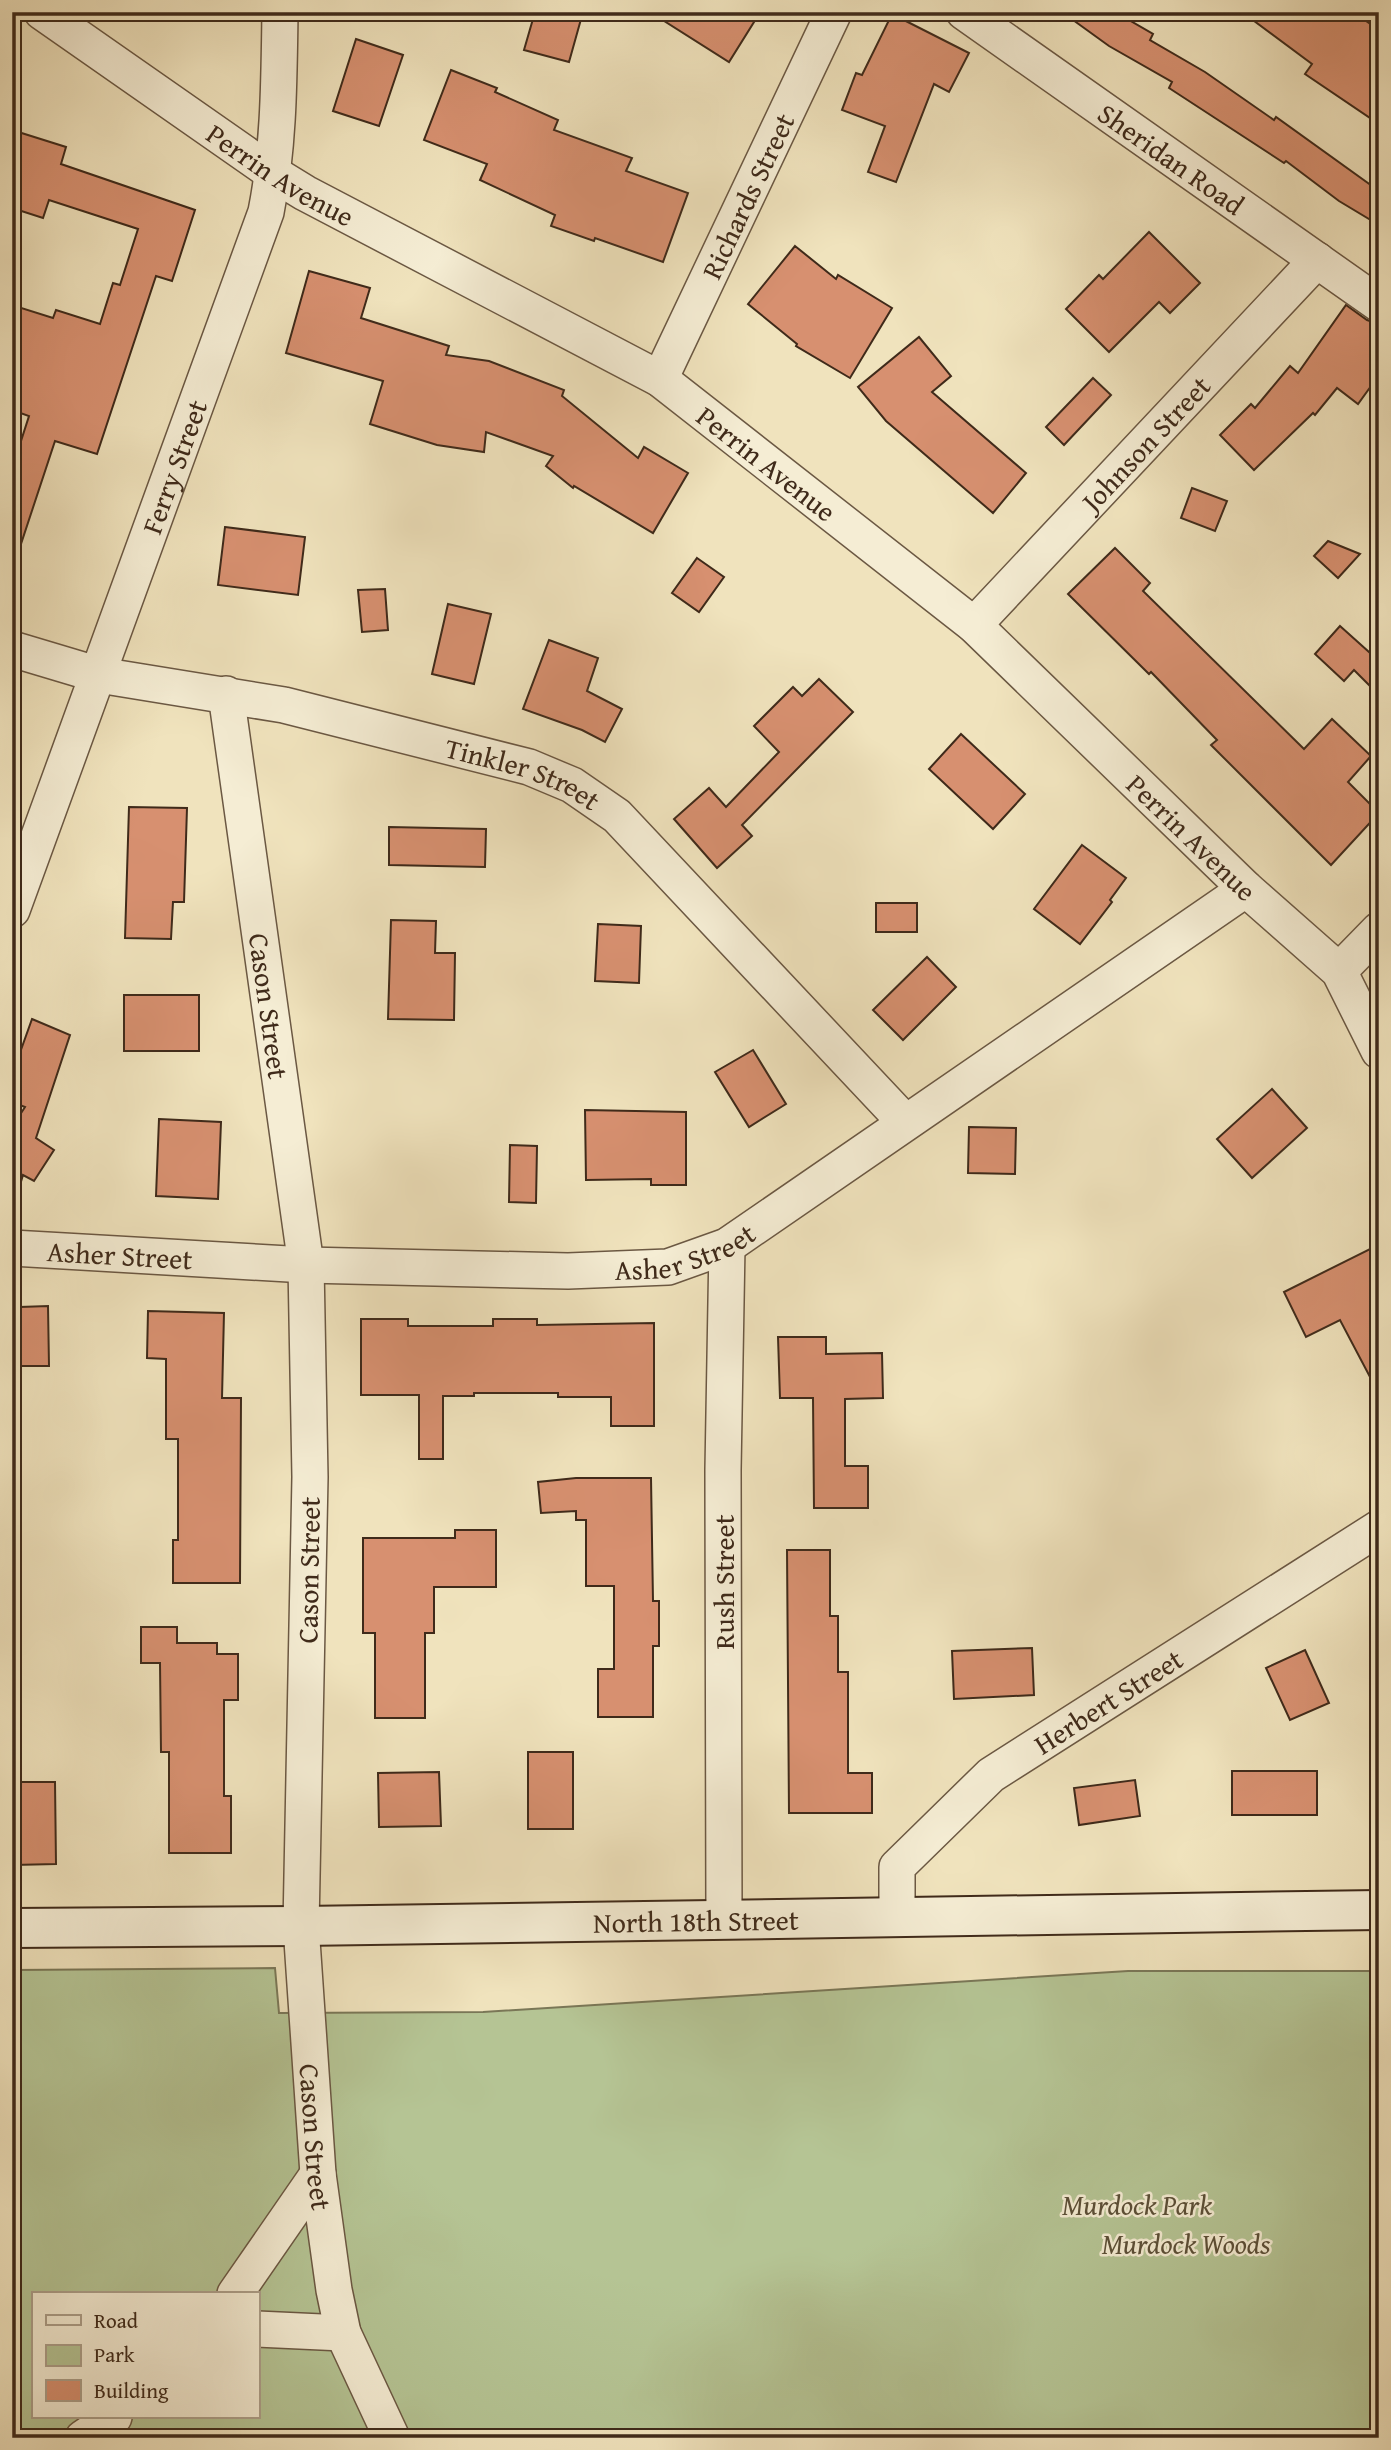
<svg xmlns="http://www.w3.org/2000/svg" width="1391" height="2450" font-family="'Gentium Book Plus',serif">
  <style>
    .green { fill: #b5c494; stroke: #7a7757; stroke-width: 2; fill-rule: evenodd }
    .building { fill: #d79070; stroke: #3f2a1a; stroke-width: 2 }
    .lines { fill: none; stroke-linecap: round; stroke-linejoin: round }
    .street-casing { stroke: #6b5843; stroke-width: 38 }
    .secondary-casing { stroke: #3f2a1a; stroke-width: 42 }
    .street { stroke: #f5edd4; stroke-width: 35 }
    .secondary { stroke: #f5edd4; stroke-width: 38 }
    .labels { text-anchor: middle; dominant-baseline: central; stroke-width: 5; stroke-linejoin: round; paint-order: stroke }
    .street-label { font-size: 28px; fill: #3f2a1a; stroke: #f5edd4 }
    .park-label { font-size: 28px; font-style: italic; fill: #5c5038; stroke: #f5edd4 }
  </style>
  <rect width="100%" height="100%" fill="#f0e3bd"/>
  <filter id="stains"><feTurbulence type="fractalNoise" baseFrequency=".00286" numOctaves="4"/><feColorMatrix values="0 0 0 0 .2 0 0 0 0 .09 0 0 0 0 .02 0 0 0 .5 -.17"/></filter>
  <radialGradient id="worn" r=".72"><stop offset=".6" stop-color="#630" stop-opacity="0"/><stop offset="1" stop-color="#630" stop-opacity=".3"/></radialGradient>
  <!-- green -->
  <path class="green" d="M275 1968 279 2013 483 2012 1128 1971H1379V2438H12V1970ZM33 2294H257V2417H33Z"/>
  <!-- building -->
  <g class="building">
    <polygon points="535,12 583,12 569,62 524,50"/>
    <polygon points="650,12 738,12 754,22 729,62"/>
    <polygon points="1062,12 1115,12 1153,34 1150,40 1205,72 1274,120 1276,117 1379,191 1379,225 1339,201 1286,161 1284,163 1169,88 1172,82 1109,46"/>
    <polygon points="1242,12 1353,12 1379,30 1379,124 1305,74 1312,64"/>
    <polygon points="892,14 969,53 949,92 934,84 896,182 868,172 885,126 842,110 856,73 862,75"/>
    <polygon points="356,39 403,55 379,126 333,111"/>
    <polygon points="451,70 497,88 495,92 558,120 554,130 632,158 626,171 688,193 663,262 595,238 594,241 551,226 555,215 480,180 487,164 424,140"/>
    <polygon points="12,130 66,147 61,164 195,210 172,281 156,276 97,454 55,441 17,556 12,555 12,469 29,416 12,410 12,305 53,318 56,310 100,324 113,283 120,285 138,229 49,200 43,218 12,208"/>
    <polygon points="1149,232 1200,283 1170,313 1159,302 1109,352 1066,309 1099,275 1103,279"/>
    <polygon points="795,246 836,279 838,275 892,308 850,378 796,346 797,344 748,304"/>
    <polygon points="309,271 370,288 361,318 449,346 446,355 489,361 564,390 562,396 638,458 644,447 688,473 653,533 574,486 573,488 546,466 553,456 486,432 484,452 437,445 370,424 383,381 286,353"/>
    <polygon points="1346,305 1367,320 1379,324 1379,375 1358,404 1337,388 1315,415 1313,413 1254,470 1220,435 1251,404 1255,408 1290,366 1298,373"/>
    <polygon points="919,337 951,376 932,392 1026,473 993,513 886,421 858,387"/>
    <polygon points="1093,378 1111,395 1064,445 1046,427"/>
    <polygon points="1192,488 1227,501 1215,531 1181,518"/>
    <polygon points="225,527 305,537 298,595 218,585"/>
    <polygon points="1328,541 1360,554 1338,578 1314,556"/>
    <polygon points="1115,548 1150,583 1143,591 1304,749 1332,719 1371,756 1348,782 1379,813 1331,865 1211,745 1217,740 1151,672 1149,674 1068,594"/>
    <polygon points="697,558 724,577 699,612 672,593"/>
    <polygon points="385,589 388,630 362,632 358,590"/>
    <polygon points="448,604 491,614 474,684 432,674"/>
    <polygon points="1340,626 1379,661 1379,695 1354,670 1344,681 1315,654"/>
    <polygon points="549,640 598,658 587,691 622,709 605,742 582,730 523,709"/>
    <polygon points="819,679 853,712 742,825 752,836 717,868 674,819 709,788 726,807 779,752 754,726 793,687 802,696"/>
    <polygon points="961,734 1025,794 993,829 929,769"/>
    <polygon points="129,807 187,808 184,902 173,902 171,939 125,938"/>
    <polygon points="389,827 486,829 485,867 389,865"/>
    <polygon points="1082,845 1126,878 1110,900 1112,902 1080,944 1034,909"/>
    <rect x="876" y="903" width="41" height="29"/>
    <polygon points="391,920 436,921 435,953 455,953 454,1020 388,1019"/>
    <polygon points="598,924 641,926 639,983 595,981"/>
    <polygon points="927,957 956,987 903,1040 873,1010"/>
    <rect x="124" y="995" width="75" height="56"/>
    <polygon points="32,1019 70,1035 36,1138 54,1150 34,1181 23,1175 17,1195 12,1194 12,1123 14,1124 25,1107 12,1102 12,1075"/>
    <polygon points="753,1050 786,1104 749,1127 715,1072"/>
    <polygon points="1272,1089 1307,1128 1252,1178 1217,1139"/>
    <polygon points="585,1110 686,1112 686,1185 651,1185 651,1179 586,1180"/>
    <polygon points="159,1119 221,1122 218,1199 156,1196"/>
    <polygon points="969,1127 1016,1128 1015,1174 968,1173"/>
    <polygon points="510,1145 537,1146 536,1203 509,1202"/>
    <polygon points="1372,1248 1379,1262 1379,1394 1340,1320 1306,1337 1284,1292"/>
    <polygon points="48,1306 49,1366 21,1366 20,1307"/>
    <polygon points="148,1311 224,1313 222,1398 241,1398 240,1583 173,1583 173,1540 178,1540 178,1439 166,1439 166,1359 147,1358"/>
    <polygon points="361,1319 408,1319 408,1326 493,1326 493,1319 537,1319 537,1325 654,1323 654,1426 611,1426 611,1397 558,1397 558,1393 474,1393 474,1396 443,1396 443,1459 419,1459 419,1395 361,1395"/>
    <polygon points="778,1337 826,1337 826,1354 882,1353 883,1398 845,1399 845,1466 868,1466 868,1508 814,1508 813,1398 780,1398"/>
    <polygon points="576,1478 651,1478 653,1601 659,1601 659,1646 653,1646 653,1717 598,1717 598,1669 614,1669 614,1586 586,1586 586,1520 576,1520 576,1511 541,1513 538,1482"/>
    <polygon points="455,1530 496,1530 496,1587 434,1587 434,1633 425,1633 425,1718 375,1718 375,1633 363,1633 363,1538 455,1538"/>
    <polygon points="787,1550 830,1550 830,1616 838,1616 838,1672 848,1672 848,1773 872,1773 872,1813 789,1813"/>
    <polygon points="141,1627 177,1627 177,1643 217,1643 217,1654 238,1654 238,1700 224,1700 224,1796 231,1796 231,1853 169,1853 169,1752 161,1752 160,1663 141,1663"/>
    <polygon points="1032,1648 1034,1695 954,1699 952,1651"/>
    <polygon points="1305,1650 1329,1703 1290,1720 1266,1668"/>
    <rect x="528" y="1752" width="45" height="77"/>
    <rect x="1232" y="1771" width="85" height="44"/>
    <polygon points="439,1772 441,1826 379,1827 378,1773"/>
    <polygon points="1135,1780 1140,1816 1079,1825 1074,1788"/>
    <polygon points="12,1782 55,1782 56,1864 13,1865"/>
  </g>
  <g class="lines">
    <defs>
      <g id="street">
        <path id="s1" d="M42 12 274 174 305 193 660 379 974 625 1246 889 1339 971 1379 1051"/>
        <path id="s2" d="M964 12 1379 304"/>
        <path id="s3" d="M660 379 834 12"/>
        <path id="s4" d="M974 625 1317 260"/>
        <path id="s5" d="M12 649 99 675 284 705 529 767 572 785 617 816 905 1122"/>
        <path id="s6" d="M226 694 306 1265 310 1477 301 1926 318 2174 334 2290 343 2333 392 2438"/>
        <path id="s7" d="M12 910 266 212C279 146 279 80 280 12"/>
        <polyline points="1339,971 1379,930"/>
        <path id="s8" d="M12 1248 306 1265 568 1271 668 1267 727 1246 1246 889"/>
        <path id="s9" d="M897 1917V1867L991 1775 1379 1528"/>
        <polyline points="724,1918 723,1470 727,1246"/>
        <polyline points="235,2294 318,2174"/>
        <polyline points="257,2329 343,2333"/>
        <polyline points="83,2438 114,2417"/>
      </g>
      <g id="secondary">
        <path id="s10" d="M12 1928 301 1926 1379 1910"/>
      </g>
    </defs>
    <!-- street casing -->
    <use href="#street" class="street-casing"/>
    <!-- secondary casing -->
    <use href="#secondary" class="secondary-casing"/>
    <!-- street -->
    <use href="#street" class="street"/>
    <!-- secondary -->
    <use href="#secondary" class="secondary"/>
  </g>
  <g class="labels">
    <!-- street labels -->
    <g class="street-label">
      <text stroke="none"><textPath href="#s2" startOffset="254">Sheridan Road</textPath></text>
      <text stroke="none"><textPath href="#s1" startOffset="289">Perrin Avenue</textPath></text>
      <text stroke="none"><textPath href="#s3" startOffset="203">Richards Street</textPath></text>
      <text stroke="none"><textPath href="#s4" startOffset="250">Johnson Street</textPath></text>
      <text stroke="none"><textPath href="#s1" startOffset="856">Perrin Avenue</textPath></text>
      <text stroke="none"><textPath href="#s7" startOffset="472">Ferry Street</textPath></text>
      <text stroke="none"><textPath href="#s5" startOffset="527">Tinkler Street</textPath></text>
      <text stroke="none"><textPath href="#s1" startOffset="1423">Perrin Avenue</textPath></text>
      <text stroke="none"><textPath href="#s6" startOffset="315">Cason Street</textPath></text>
      <text stroke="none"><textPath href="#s8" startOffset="676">Asher Street</textPath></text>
      <text stroke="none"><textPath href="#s8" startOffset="108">Asher Street</textPath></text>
      <text transform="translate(308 1570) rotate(-89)">Cason Street</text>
      <text transform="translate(723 1582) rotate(-90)">Rush Street</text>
      <text stroke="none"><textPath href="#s9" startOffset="320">Herbert Street</textPath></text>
      <text stroke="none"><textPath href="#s10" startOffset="684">North 18th Street</textPath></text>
      <text stroke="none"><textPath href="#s6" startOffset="1449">Cason Street</textPath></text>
    </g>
    <!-- park labels -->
    <g class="park-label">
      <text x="1137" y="2204">Murdock Park</text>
      <text x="1186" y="2243">Murdock Woods</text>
    </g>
  </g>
  <!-- margin -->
  <rect width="1391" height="2450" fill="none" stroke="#f0e3bd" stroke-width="42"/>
  <rect x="14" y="14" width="1363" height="2422" fill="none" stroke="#3f2a1a" stroke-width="3.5"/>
  <rect x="21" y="21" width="1349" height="2408" fill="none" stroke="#3f2a1a" stroke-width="2"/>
  <!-- legend -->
  <rect x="32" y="2292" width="228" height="126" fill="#f5edd4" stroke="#ac9f8a" stroke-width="2"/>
  <rect x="46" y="2315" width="35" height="10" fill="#f5edd4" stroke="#ac9f8a" stroke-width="2"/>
  <text x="94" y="2328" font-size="21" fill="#3f2a1a">Road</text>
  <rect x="46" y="2345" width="35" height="21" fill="#b5c494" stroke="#ac9f8a" stroke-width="2"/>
  <text x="94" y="2362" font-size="21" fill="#3f2a1a">Park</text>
  <rect x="46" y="2380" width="35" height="21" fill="#d79070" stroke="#ac9f8a" stroke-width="2"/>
  <text x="94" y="2398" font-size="21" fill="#3f2a1a">Building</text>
  <rect width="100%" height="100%" filter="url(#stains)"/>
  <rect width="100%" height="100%" fill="url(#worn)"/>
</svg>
